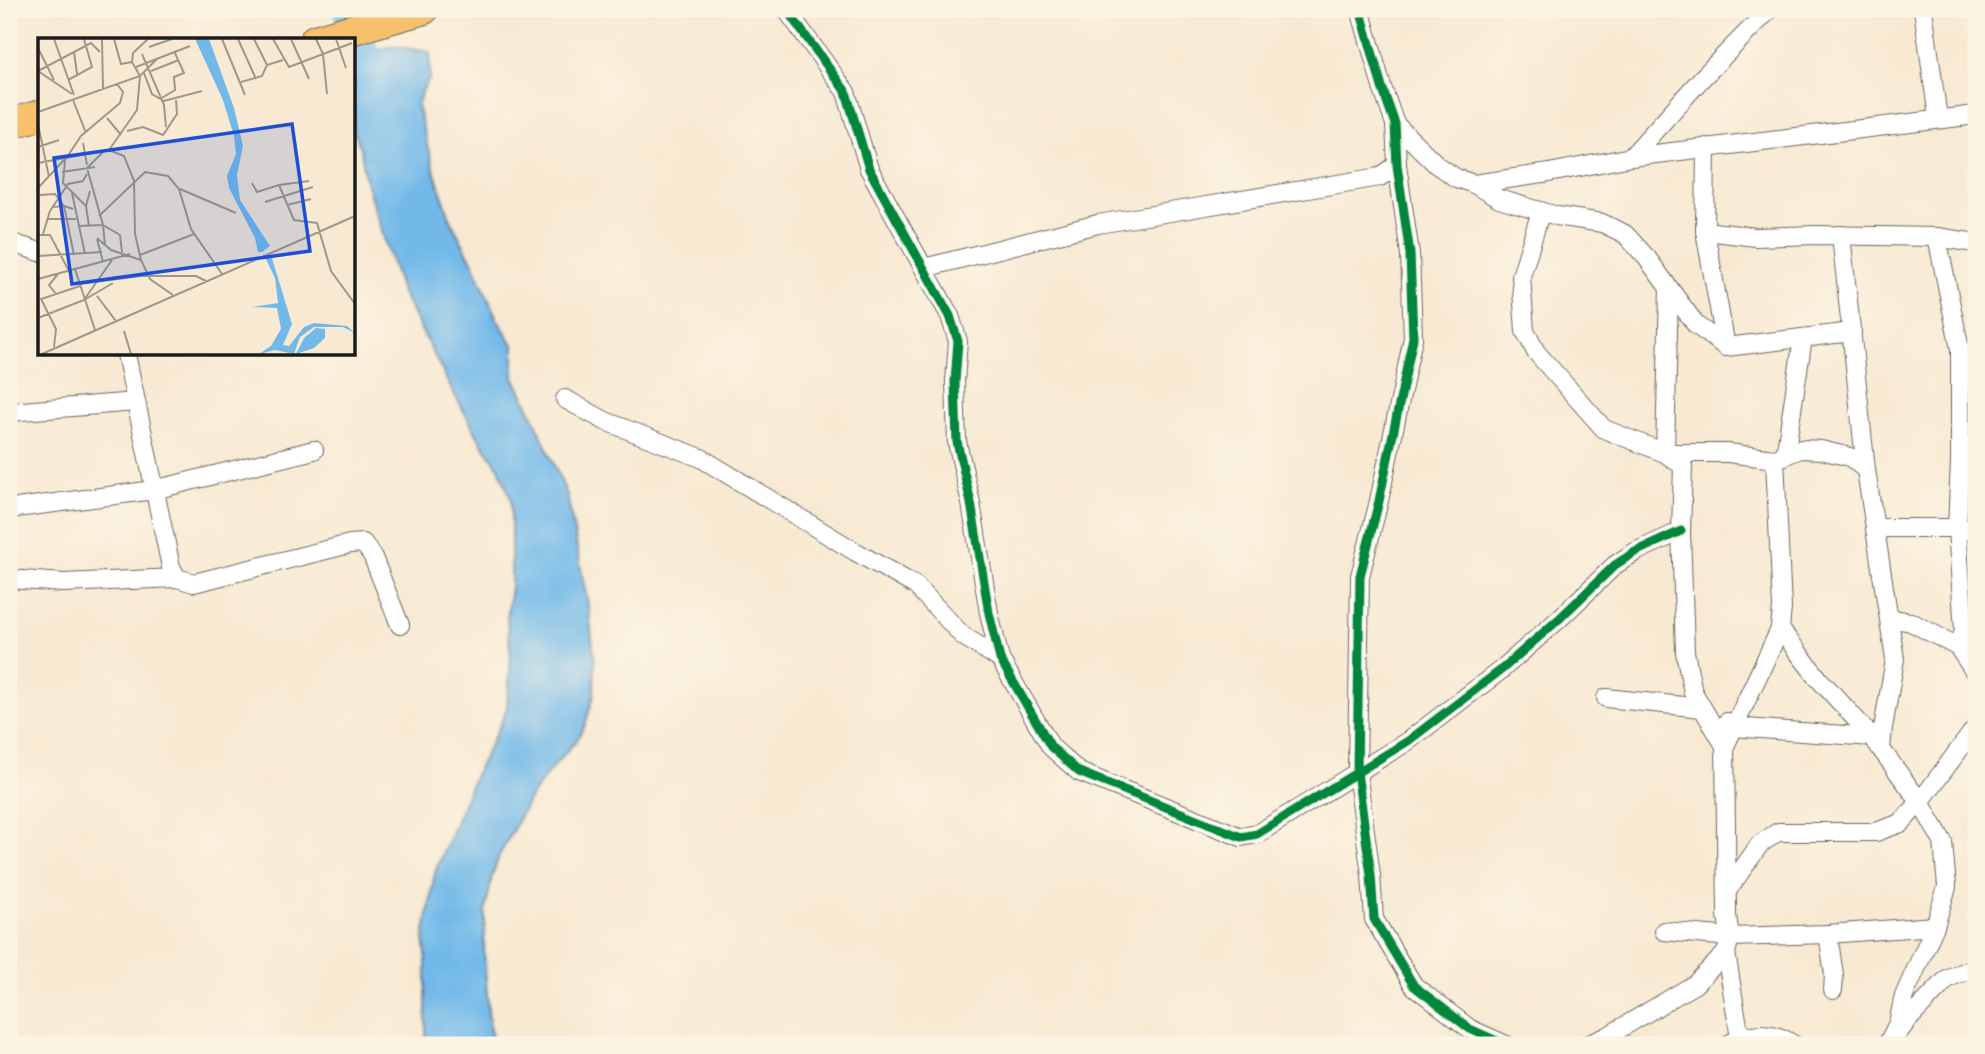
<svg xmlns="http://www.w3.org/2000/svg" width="1985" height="1054" font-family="'Gentium Book Plus',serif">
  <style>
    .water { fill: #72b9e9; stroke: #476a82; stroke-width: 2 }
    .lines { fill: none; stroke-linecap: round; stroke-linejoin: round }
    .river { stroke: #72b9e9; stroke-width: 32 }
    .minor-casing { stroke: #69645c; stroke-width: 20 }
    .trunk-casing { stroke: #69645c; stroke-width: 32 }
    .minor { stroke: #fff; stroke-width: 18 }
    .trunk { stroke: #f7c06c; stroke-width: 30 }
    .cycleway-casing { stroke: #fcf5e5; stroke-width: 13 }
    .cycleway { stroke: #00873e; stroke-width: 9 }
    .inset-road { fill: none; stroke: #a09789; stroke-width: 2 }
    .view { fill: #1d4ed8; fill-opacity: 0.15; stroke: #1d4ed8; stroke-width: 3.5 }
    .inset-edge { fill: none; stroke: #1c1c1c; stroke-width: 3.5 }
  </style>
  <rect width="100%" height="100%" fill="#fcf5e5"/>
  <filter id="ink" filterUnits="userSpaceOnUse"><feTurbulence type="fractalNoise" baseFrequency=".0143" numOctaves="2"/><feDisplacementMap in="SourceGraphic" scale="14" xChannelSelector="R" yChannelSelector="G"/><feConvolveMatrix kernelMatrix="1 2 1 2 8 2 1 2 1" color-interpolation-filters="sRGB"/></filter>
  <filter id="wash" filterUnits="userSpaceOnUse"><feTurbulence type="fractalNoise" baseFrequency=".00686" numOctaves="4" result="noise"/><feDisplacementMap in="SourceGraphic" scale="28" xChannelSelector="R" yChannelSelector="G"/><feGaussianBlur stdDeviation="1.57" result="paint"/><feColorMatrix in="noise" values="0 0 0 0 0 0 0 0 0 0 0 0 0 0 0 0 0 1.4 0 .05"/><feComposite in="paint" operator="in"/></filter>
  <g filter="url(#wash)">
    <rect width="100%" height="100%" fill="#f8e9d2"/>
    <!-- water -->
    <polygon class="water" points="393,46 430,52 430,78 422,91 417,106 433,168 451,221 474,265 496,317 514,346 514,377 531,411 567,495 588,605 595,663 594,695 585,725 577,740 551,769 530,797 499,856 492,877 485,912 484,953 489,1023 493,1045 426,1045 426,954 424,938 435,872 475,775 501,723 507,707 511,658 507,618 511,587 511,499 499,468 480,440 452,390 401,291 367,185 361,152 356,136 354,134 354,56"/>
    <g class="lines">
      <!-- river -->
      <polyline class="river" points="349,9 376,94"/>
    </g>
  </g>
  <g filter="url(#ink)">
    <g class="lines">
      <defs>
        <g id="minor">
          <polyline points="786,9 846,92 869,169 950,316 958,341 955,382 957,442 971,503 989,613 1000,659 1051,747 1079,772 1241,837 1257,834 1408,741 1501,670 1559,619 1615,565 1635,552 1681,531"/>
          <polyline points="1360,9 1382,87 1395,124 1397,165 1410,254 1413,338 1379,501 1360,576 1357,772 1371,875 1374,919 1414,986 1470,1029 1506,1045"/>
          <polyline points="1923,9 1938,118"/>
          <polyline points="1395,124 1437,165 1456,178 1474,184 1499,199 1557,216 1602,223 1625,234 1647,258 1696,325 1726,347 1852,332"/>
          <polyline points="1706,147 1705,231 1726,347"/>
          <polyline points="1631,157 1703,77 1770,9"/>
          <polyline points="1474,184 1549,173 1631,157 1976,115"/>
          <polyline points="1541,211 1521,276 1525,331 1536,352 1604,429 1665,453 1669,288"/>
          <polyline points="1705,231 1756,237 1816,235 1937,237 1976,243"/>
          <polyline points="1841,235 1866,470 1895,659 1883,728 1881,749"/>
          <polyline points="1937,237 1960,349 1960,461 1957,528 1964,631 1958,647 1976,649"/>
          <polyline points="9,242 40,252"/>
          <polyline points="924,268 1098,224 1380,177 1397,165"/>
          <polyline points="126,354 171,567 177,578 194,583 350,544 363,543 372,555 400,625"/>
          <polyline points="565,399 605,421 701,458 856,552 916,586 963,636 1000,659"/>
          <polyline points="9,412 136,402"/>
          <polyline points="1785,456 1803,338"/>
          <polyline points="9,509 154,490 314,450"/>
          <polyline points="1875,528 1957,528 1976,531"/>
          <polyline points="9,579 63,583 177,578"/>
          <polyline points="1889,618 1911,622 1958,647 1976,674"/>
          <polyline points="1780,629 1818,678 1872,737 1920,802 1943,842 1947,887 1935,926 1904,996 1898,1023 1887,1045"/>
          <polyline points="1606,698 1702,708"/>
          <polyline points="1727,722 1733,727 1872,737 1877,733"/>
          <polyline points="1725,746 1693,692 1685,652 1681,531 1683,466 1665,453 1728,453 1775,459 1801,449 1821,450 1850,457 1866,470"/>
          <polyline points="1727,891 1760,844 1778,832 1876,832 1901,823 1920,802 1976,727"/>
          <polyline points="1664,931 1730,937 1828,934 1935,926"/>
          <polyline points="1828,934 1834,975 1833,990"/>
          <polyline points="1726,953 1740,1038 1739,1045"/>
          <polyline points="1897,1034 1909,1019 1948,978 1976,967"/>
          <path d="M1729 1044C1752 1031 1772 1030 1794 1045"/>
          <polyline points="1587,1045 1606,1037 1695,984 1726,953 1730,937 1727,915 1725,746 1780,629 1782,608 1775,459"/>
        </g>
        <g id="trunk">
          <polyline points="315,40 424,9"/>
          <polyline points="9,124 40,115"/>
        </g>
      </defs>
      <!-- minor casing -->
      <use href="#minor" class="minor-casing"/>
      <!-- trunk casing -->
      <use href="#trunk" class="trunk-casing"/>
      <!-- minor -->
      <use href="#minor" class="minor"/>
      <!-- trunk -->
      <use href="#trunk" class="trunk"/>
      <defs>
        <g id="cycleway">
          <polyline points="786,9 846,92 869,169 950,316 958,341 955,382 957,442 971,503 989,613 1000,659 1051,747 1079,772 1241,837 1257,834 1408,741 1501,670 1559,619 1615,565 1635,552 1681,531"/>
          <polyline points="1360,9 1382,87 1395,124 1397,165 1410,254 1413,338 1379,501 1360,576 1357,772 1371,875 1374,919 1414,986 1470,1029 1506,1045"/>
        </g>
      </defs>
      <!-- cycleway casing -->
      <use href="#cycleway" class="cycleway-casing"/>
      <!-- cycleway -->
      <use href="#cycleway" class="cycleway"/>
    </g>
  </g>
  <!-- overview -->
  <g transform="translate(38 38)">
    <rect width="317" height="317" fill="#f8e9d2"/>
    <path d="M157 1H171L196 70 205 108 199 137 202 162 232 208 224 214H220L217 200 191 150 189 138 198 116 196 98 185 62ZM233 217 254 286 245 307 251 308 266 289 276 285 309 288 317 295 305 289H276L262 299 256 316 237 312 221 316 233 308 243 291 239 270 214 269 240 265 237 240 227 219ZM278 290 287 291V300L276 310 258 316 266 300Z" fill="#72b9e9"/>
    <path class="inset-road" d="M16 1 36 57M64 1 65 51M76 1 83 26 94 24M184 1 207 57M200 1 218 41M216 1 229 27M235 1 251 29 314 5M253 1 271 41M278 1 285 16 289 56M298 1 308 30M111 9 134 1M0 10 16 42M36 14 39 36M104 16 126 67 128 89M98 29 152 8M0 33 53 5 62 14M0 33 34 56M113 33 141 22M106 35 114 56 126 63 164 53M30 42 54 29 46 1M203 44 224 38 229 27 245 22M122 61 137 52 136 39 146 35 136 13M35 62 48 95M0 74 102 38 120 20M69 80 83 97M0 86 11 139M89 93 105 89 125 97 139 76 138 62M45 105 49 127M0 109 21 102M71 112 99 72 102 38 94 24 95 15 110 1M0 125 71 112 86 118 96 143 97 196 103 222 112 241 135 257M24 134 57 129M214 145 219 154 241 147 256 182 279 185 293 233 317 266M241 147 271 143M0 150 26 122M142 151 198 175M34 155 47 216M2 157 17 156 26 168 35 171M227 164 275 149M249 167 273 161M48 168 25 145 27 122 43 98 82 65 85 54 79 46M15 169 26 168 36 217M61 178 107 134 130 138 141 151 153 191 184 236M10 181H38M40 188 65 187 49 130 65 114M51 188 48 168 52 153M5 196 12 173 30 146 45 143 49 136M0 197H12L31 233M59 200 73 212 103 222M59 201 65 224M67 207 65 187 82 197 84 214M102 217 156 196M0 218 64 214M37 231 57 292M0 241 92 216M42 246 103 238H158L168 243M18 256 11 247 20 236M59 258 78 283M46 262 75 245M0 280 46 262 74 222M86 293 93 316M16 309 18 291 3 261 42 248M4 316 317 178"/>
    <path class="view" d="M254 86 272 213 34 246 16 120Z"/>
    <rect width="317" height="317" class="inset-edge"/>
  </g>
  <!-- margin -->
  <rect width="1985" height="1054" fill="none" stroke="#fcf5e5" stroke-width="35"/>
</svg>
